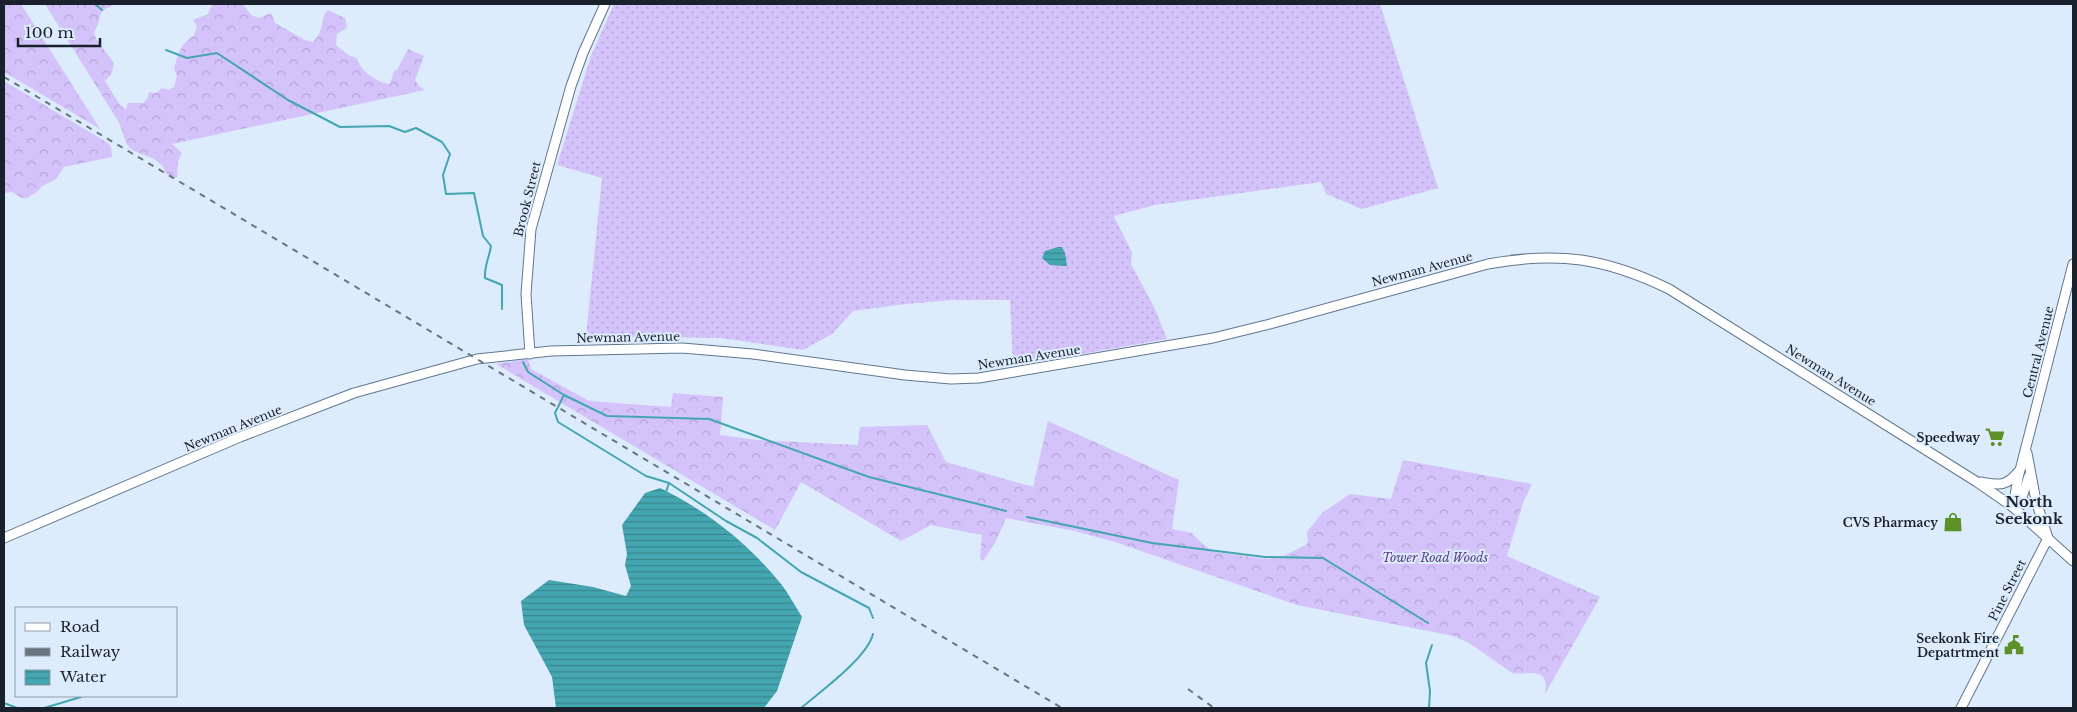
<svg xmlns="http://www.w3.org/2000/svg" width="2077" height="712" font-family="'Libre Baskerville',serif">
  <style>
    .grass { fill: url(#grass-dots) }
    .forest { fill: url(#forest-crowns) }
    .water { fill: url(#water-rules) }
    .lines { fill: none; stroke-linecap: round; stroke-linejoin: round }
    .stream { stroke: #44a6b0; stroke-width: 2 }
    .secondary-casing { stroke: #60768f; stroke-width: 11 }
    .secondary { stroke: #fff; stroke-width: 9 }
    .rail { stroke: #697481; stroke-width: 2; stroke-dasharray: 6 6; stroke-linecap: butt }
    .labels { text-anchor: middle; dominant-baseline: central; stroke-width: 4; stroke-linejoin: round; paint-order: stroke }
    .street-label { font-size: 12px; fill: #19222c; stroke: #ddecfd }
    .poi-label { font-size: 12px; font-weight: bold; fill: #19222c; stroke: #ddecfd; text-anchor: end }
    .park-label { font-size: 12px; font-style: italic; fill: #583b86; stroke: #ddecfd }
    .quarter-label { font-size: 15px; font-weight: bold; fill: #19222c; stroke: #ddecfd }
  </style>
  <defs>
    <pattern id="grass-dots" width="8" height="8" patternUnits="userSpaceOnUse" patternTransform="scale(1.25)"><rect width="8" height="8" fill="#d4c2fa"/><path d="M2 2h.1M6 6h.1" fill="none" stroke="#b5a6d6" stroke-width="1.8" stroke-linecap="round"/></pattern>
    <pattern id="forest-crowns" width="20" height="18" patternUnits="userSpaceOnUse" patternTransform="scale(1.25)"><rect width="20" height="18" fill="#d4c2fa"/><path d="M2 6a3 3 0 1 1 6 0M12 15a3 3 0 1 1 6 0" fill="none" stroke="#b5a6d6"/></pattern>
    <pattern id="water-rules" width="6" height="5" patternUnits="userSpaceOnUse" patternTransform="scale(1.25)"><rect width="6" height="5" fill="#44a6b0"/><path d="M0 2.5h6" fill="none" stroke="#38878f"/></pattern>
  </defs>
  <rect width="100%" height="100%" fill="#ddecfd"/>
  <!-- grass -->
  <polygon class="grass" points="614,4 1380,4 1438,188 1362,209 1326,194 1321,182 1155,205 1114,216 1132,253 1131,264 1155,309 1167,339 1013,366 1010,300 952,300 906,304 853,311 832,334 803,350 721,338 586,336 602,178 557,165 591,56"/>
  <!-- forest -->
  <g class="forest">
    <polygon points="4,4 21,4 100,129 4,72"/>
    <path d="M45 4H116C92 13 105 16 94 32L96 39 114 63 112 73 105 81 120 105 126 110 128 103H143L147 99 149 92 156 93 162 88 168 90 174 87 177 76 174 69C179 52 179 46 194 35L197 26 193 20 208 14 212 4H243L251 15 259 18 271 13 275 23 305 40 313 42C326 29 319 19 328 10L345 18 347 28 337 34 336 45 348 55 357 58C360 71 376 82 390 84L394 71 397 70 408 49 424 56 415 80 419 86 425 90 172 144 182 153 178 161 177 177 173 178 165 172C162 155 135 156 128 146 124 140 122 128 118 121 94 82 69 43 45 4Z"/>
    <polygon points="4,81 108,143 111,147 112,157 64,167 56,179 42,186 37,192 27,198 22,198 12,192 4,193"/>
    <path d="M528 359 531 369 589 401 671 407 673 393 723 397 720 435 757 440 858 445 860 427 927 425 946 462 1033 487 1048 421 1179 480 1172 529 1192 533 1205 546 1214 552 1267 559 1281 557 1306 545 1308 541 1307 532 1322 513 1350 494 1391 499 1403 460 1532 484 1523 503 1507 556 1600 597 1545 694C1551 664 1525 676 1512 673L1469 643 1453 636 1297 605 1115 542 1075 531 1006 518 995 543 983 561 980 558 982 535 931 525 901 541 801 482 775 530 496 364Z"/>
  </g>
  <!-- water -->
  <g class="water">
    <polygon points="1058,247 1062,247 1065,253 1067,265 1066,266 1050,265 1042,258 1045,251"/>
    <path d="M660 488C706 510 749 544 781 584 789 594 795 606 802 617L777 691 764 708H556L552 677 524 625 521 601 549 580 593 587 626 596 631 586 625 565 627 554 622 525 645 493Z"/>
  </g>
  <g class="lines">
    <!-- stream -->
    <g class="stream">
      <polyline points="95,4 102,10"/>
      <path d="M166 50 187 58 217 53 288 100 340 127 389 126 405 132 416 128 442 142 450 154 443 175 446 194 474 193 483 236 491 246C489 258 484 267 485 278L502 285V309"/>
      <polyline points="523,362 528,372 564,395 607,416 709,419 869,477 1006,511"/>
      <polyline points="564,395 555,413 558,422 646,476 669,483 726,521 757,538 801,572 869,608 873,618"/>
      <polyline points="666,492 669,483"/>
      <polyline points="1027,517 1152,543 1265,557 1323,558 1428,623"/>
      <polyline points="4,703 17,708"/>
      <polyline points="44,708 81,697"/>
      <path d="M801 708C821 691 867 658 873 634"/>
      <polyline points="1429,708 1430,691 1426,663 1432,645"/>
    </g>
    <defs>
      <g id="secondary">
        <polyline points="530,354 526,294 531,229 571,86 583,53 605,4"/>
        <polyline points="2027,453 2036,501 2047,535"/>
        <path d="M1981 482C1999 485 2006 487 2018 472"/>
        <polyline points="2013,507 2018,478 2073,264"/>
        <polyline points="2013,507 2022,497 2029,476"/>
        <path d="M4 538 240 437 354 393 477 359 551 351 682 348 753 354 905 375 951 379 979 378 1213 338 1270 324 1488 264C1559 251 1605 258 1669 289L1977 482 2013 507 2073 561"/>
        <polyline points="1961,708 2048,538"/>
      </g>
    </defs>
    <!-- secondary casing -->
    <use href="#secondary" class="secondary-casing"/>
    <!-- secondary -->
    <use href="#secondary" class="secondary"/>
    <!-- rail -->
    <g class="rail">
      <polyline points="4,77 1062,708"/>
      <polyline points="1188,689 1214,708"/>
    </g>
  </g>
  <!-- icons -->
  <defs>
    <symbol id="supermarket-bare" viewBox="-9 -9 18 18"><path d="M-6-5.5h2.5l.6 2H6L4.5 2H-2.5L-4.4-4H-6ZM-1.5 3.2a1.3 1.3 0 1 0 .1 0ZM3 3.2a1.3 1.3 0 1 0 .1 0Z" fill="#5e9028" stroke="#ddecfd" stroke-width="2.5" paint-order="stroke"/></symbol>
    <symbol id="shop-bare" viewBox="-9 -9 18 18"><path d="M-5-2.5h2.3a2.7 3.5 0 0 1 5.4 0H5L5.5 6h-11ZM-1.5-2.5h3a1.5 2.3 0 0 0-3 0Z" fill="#5e9028" stroke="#ddecfd" stroke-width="2.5" paint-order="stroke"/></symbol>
    <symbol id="civic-bare" viewBox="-9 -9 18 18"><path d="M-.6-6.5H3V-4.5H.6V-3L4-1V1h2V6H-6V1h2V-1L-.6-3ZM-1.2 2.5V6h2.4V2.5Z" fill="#5e9028" stroke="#ddecfd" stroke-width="2.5" paint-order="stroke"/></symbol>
  </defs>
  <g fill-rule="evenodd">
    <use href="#supermarket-bare" x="1981" y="423" width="28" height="28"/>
    <use href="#shop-bare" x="1939" y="508" width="28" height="28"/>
    <use href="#civic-bare" x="2000" y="631" width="28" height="28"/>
  </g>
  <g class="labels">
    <!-- street labels -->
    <g class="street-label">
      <text transform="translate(527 199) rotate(-76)">Brook Street</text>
      <text transform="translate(1422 269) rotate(-15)">Newman Avenue</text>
      <text transform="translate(628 337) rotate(-1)">Newman Avenue</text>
      <text transform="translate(2038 352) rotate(-76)">Central Avenue</text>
      <text transform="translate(1029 357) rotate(-9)">Newman Avenue</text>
      <text transform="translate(1831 375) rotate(32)">Newman Avenue</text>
      <text transform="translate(233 428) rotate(-22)">Newman Avenue</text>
      <text transform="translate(2007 590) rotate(-63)">Pine Street</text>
    </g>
    <!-- poi labels -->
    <g class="poi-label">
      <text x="1980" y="437">Speedway</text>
      <text x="1938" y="522">CVS Pharmacy</text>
      <text x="1999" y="638">Seekonk Fire<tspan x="1999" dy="14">Depatrtment</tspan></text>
    </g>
    <!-- park labels -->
    <g class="park-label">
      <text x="1435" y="557">Tower Road Woods</text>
    </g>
    <!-- quarter labels -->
    <g class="quarter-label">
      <text x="2029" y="501">North<tspan x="2029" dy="17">Seekonk</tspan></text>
    </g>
  </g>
  <!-- border -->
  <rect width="2077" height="712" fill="none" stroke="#19222c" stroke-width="10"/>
  <!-- legend -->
  <rect x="15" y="607" width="162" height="90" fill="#ddecfd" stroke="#8f9ba9"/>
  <rect x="25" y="623" width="25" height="8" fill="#ffffff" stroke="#8f9ba9"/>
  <text x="60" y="632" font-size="15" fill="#19222c">Road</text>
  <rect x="25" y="648" width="25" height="8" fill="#697481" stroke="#8f9ba9"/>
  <text x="60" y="657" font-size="15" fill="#19222c">Railway</text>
  <rect x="25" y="670" width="25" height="15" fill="url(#water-rules)" stroke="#8f9ba9"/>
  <text x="60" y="682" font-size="15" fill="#19222c">Water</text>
  <!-- scale -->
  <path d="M18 38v8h82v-8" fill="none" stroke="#19222c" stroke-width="2.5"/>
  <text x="25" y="38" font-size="15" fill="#19222c" stroke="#ddecfd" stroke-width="4" paint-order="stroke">100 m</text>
</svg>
